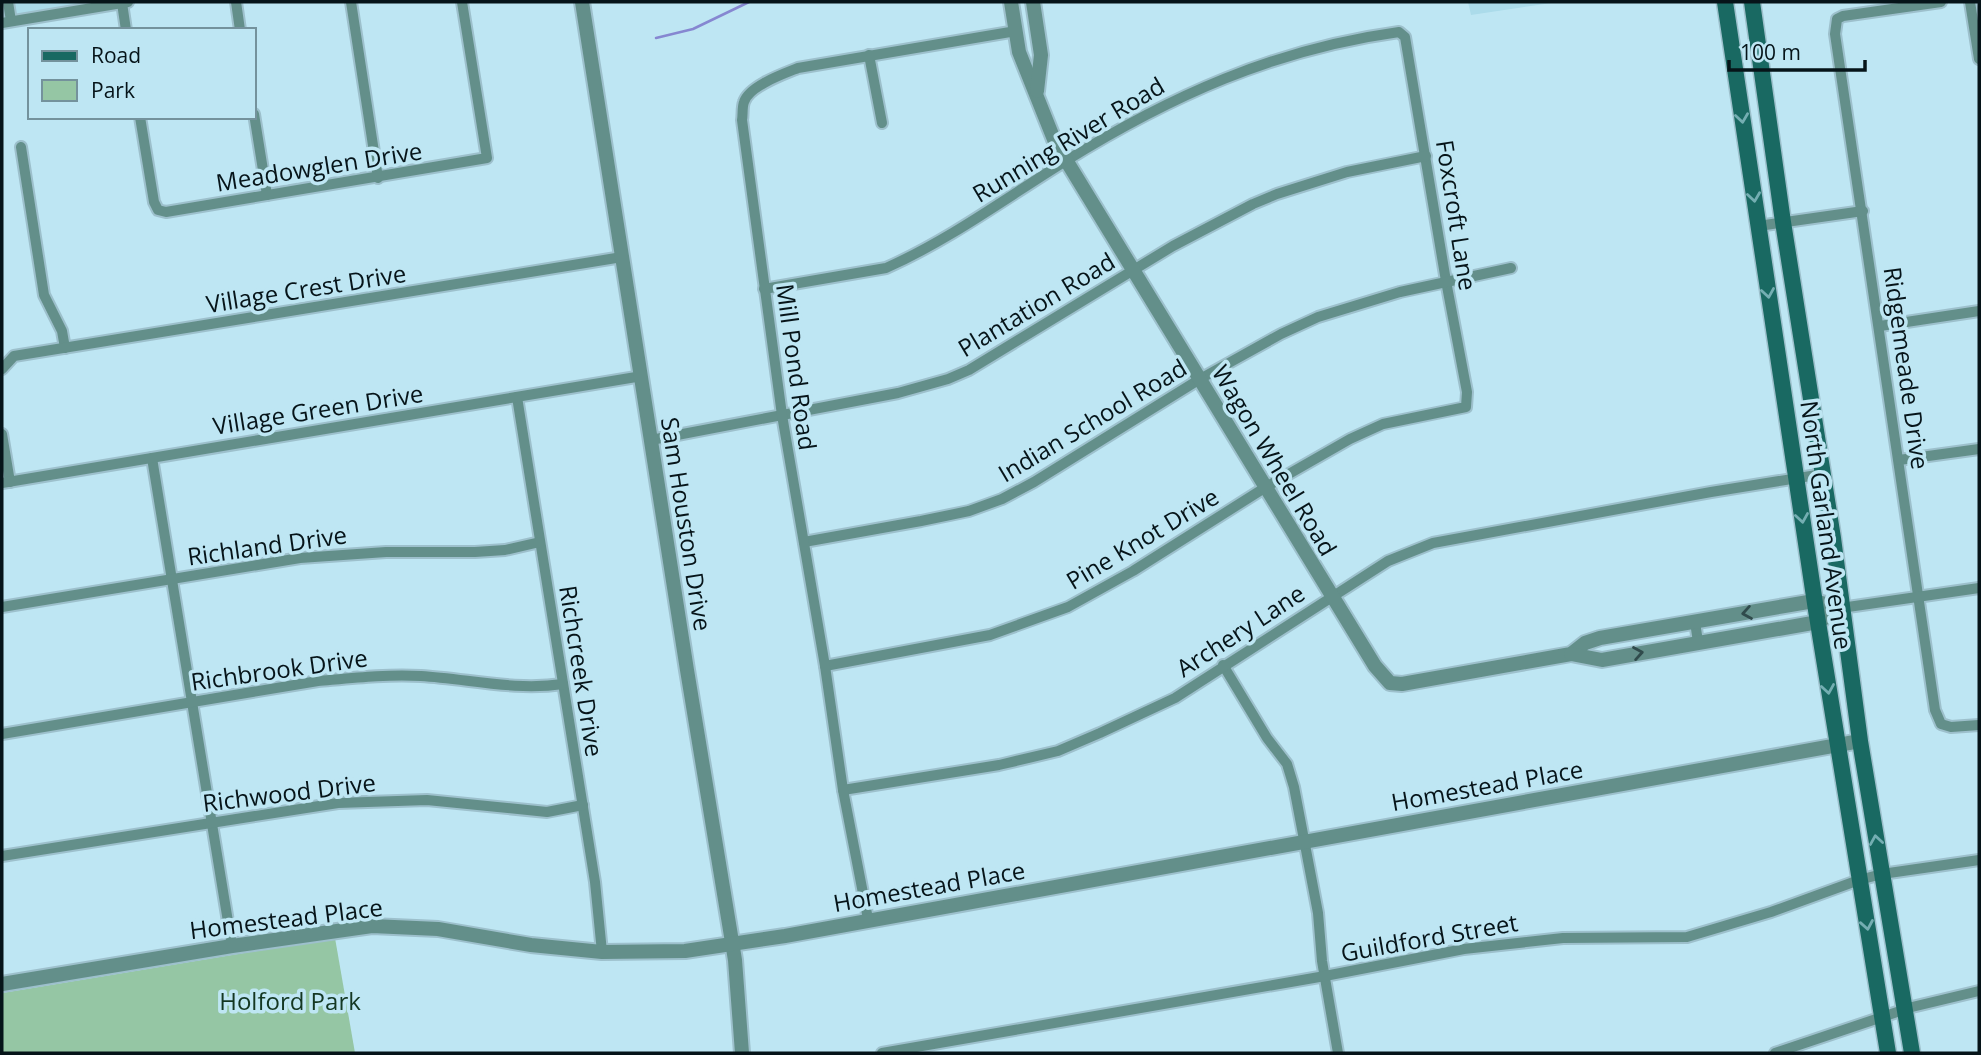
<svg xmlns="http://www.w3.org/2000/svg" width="1981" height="1055" font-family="'Open Sans',sans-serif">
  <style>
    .built { fill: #abdbea }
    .green { fill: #95c6a4 }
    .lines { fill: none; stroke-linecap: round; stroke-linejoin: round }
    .stream { stroke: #8687d1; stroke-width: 2.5 }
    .minor-casing { stroke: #9dc0cc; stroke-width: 14 }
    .tertiary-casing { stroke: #9dc0cc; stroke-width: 18 }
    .secondary-casing { stroke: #9dc0cc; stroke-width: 19 }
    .minor { stroke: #638f8a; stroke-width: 10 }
    .tertiary { stroke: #638f8a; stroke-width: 14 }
    .secondary { stroke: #196962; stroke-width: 16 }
    .oneway { stroke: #74aeb2 }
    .oneway2 { stroke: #304b4c }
    .labels { text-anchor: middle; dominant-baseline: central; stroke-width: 7; stroke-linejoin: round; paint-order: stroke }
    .street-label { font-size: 24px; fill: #061419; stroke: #bee6f3 }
    .park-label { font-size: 24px; fill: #143722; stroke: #bee6f3 }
  </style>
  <rect width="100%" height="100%" fill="#bee6f3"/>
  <!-- built -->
  <g class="built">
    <polygon points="2,2 99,2 2,23"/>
    <polygon points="1468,2 1558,2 1471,15"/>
  </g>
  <!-- green -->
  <polygon class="green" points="335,938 355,1053 2,1053 2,993"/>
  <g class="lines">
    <!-- stream -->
    <polyline class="stream" points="656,38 693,29 749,2"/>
    <defs>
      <g id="minor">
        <polyline points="8,2 11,21"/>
        <polyline points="236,2 240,30"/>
        <polyline points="351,2 378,178"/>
        <polyline points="1941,2 1843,16 1837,19 1835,34 1935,710 1941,724 1951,727 1979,725"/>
        <polyline points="1970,2 1979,59"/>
        <polyline points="122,3 126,30"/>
        <polyline points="2,23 128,2"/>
        <polyline points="869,55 882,123"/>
        <polyline points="254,114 267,195"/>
        <polyline points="140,117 154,202 158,210 166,212 487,158 462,2"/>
        <polyline points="21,147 44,295 62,331 65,348"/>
        <polyline points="1758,226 1863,211"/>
        <path d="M764 289 886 268C949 240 1006 198 1064 162 1170 96 1275 49 1399 32L1405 37 1446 281 1467 392 1466 407 1383 424 1350 439 1266 487 1133 571 1068 607 990 635 825 666"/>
        <polyline points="1880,326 1979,311"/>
        <polyline points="2,369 14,356 622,257"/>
        <polyline points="517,397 595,882 602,952"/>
        <polyline points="2,434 10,482"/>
        <polyline points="651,440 898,393 948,379 969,370 1173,246 1253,204 1277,194 1347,172 1426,156"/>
        <polyline points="152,458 232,946"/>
        <polyline points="1899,460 1979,449"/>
        <polyline points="2,483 642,376"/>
        <polyline points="804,542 921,521 969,511 1002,499 1034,482 1200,379 1281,334 1318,317 1400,292 1511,268"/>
        <polyline points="2,607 300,558 386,552 475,552 505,550 540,542"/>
        <polyline points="1841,608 1979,588"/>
        <polyline points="1695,622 1698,642"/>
        <polyline points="1223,665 1267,738 1287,764 1294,787 1318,913 1322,961 1338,1053"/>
        <path d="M2 734 318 681C352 678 387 674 421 676 469 679 515 691 563 684"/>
        <polyline points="843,790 999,765 1058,751 1100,733 1175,698 1388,561 1433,543 1711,492 1823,474"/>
        <polyline points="2,856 338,803 427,800 547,812 583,805"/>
        <path d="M868 919 843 790 825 666 782 415 742 120C743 115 742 107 744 102 749 86 783 74 798 68L1016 31"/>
        <polyline points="882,1053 1325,976 1464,949 1563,938 1687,937 1771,912 1859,880 1882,874 1979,860"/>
        <polyline points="1775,1053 1912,1007 1979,991"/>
      </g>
      <g id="tertiary">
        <polyline points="582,2 687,670 735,960 742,1053"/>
        <polyline points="1011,2 1019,52 1055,142 1375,666 1390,683 1402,684 1571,654 1585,643 1600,638 1814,601 1841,608"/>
        <polyline points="1033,2 1041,55 1037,91"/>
        <polyline points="1571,654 1602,660 1818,622 1841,608"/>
        <polyline points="2,984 232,946 372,926 438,929 531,945 602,952 685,951 785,936 1860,741"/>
      </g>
      <g id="secondary">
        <polyline points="1725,2 1816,610 1888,1053"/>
        <polyline points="1752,2 1783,222 1833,538 1860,741 1912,1053"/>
      </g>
    </defs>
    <!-- minor casing -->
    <use href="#minor" class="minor-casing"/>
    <!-- tertiary casing -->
    <use href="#tertiary" class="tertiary-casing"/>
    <!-- secondary casing -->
    <use href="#secondary" class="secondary-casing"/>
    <!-- minor -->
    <use href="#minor" class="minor"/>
    <!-- tertiary -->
    <use href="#tertiary" class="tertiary"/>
    <!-- secondary -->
    <use href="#secondary" class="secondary"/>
  </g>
  <!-- one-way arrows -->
  <defs><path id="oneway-chevron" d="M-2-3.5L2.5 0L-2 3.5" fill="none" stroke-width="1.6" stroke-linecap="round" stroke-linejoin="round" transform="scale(1.75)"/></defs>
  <g class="oneway">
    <use href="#oneway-chevron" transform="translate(1742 118) rotate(82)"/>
    <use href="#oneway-chevron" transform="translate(1754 197) rotate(82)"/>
    <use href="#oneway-chevron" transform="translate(1768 293) rotate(81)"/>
    <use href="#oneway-chevron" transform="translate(1802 518) rotate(81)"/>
    <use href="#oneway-chevron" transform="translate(1828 689) rotate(81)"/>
    <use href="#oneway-chevron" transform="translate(1876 840) rotate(-99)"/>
    <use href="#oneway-chevron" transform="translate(1867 925) rotate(80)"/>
  </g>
  <g class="oneway2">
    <use href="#oneway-chevron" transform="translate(1747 613) rotate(170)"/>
    <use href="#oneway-chevron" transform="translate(1638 653) rotate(-10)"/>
  </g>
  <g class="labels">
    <!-- street labels -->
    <g class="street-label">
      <text transform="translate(1068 139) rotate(-31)">Running River Road</text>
      <text transform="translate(319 166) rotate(-9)">Meadowglen Drive</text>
      <text transform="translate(1457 215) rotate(81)">Foxcroft Lane</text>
      <text transform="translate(306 288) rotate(-9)">Village Crest Drive</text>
      <text transform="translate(1036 304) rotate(-31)">Plantation Road</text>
      <text transform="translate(797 367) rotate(82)">Mill Pond Road</text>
      <text transform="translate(1907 368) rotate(82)">Ridgemeade Drive</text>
      <text transform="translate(318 409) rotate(-9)">Village Green Drive</text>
      <text transform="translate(1092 420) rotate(-31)">Indian School Road</text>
      <text transform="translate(1275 460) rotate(59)">Wagon Wheel Road</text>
      <text transform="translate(687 524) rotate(81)">Sam Houston Drive</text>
      <text transform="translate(1827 525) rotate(82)">North Garland Avenue</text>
      <text transform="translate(1142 538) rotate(-31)">Pine Knot Drive</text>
      <text transform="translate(267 545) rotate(-8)">Richland Drive</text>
      <text transform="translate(1240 630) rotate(-33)">Archery Lane</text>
      <text transform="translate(279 669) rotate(-8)">Richbrook Drive</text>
      <text transform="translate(582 671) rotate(81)">Richcreek Drive</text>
      <text transform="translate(1487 785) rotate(-10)">Homestead Place</text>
      <text transform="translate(289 792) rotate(-7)">Richwood Drive</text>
      <text transform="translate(929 886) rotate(-10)">Homestead Place</text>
      <text transform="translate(286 918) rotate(-7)">Homestead Place</text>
      <text transform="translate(1429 937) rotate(-10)">Guildford Street</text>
    </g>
    <!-- park labels -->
    <g class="park-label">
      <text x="290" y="1000">Holford Park</text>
    </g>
  </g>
  <!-- border -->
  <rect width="1981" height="1055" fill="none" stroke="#061419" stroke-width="7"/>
  <!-- legend -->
  <rect x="28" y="28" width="228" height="91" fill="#bee6f3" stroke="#74929c" stroke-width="2"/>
  <rect x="42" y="51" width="35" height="10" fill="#196962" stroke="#74929c" stroke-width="2"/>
  <text x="91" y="63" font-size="21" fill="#061419">Road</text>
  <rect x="42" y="80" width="35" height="21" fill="#95c6a4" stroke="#74929c" stroke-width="2"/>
  <text x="91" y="98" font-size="21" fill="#061419">Park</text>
  <!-- scale -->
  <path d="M1729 60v10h136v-10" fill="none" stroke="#061419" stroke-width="3.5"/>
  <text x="1740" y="60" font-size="21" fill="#061419" stroke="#bee6f3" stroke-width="5" paint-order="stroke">100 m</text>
</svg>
